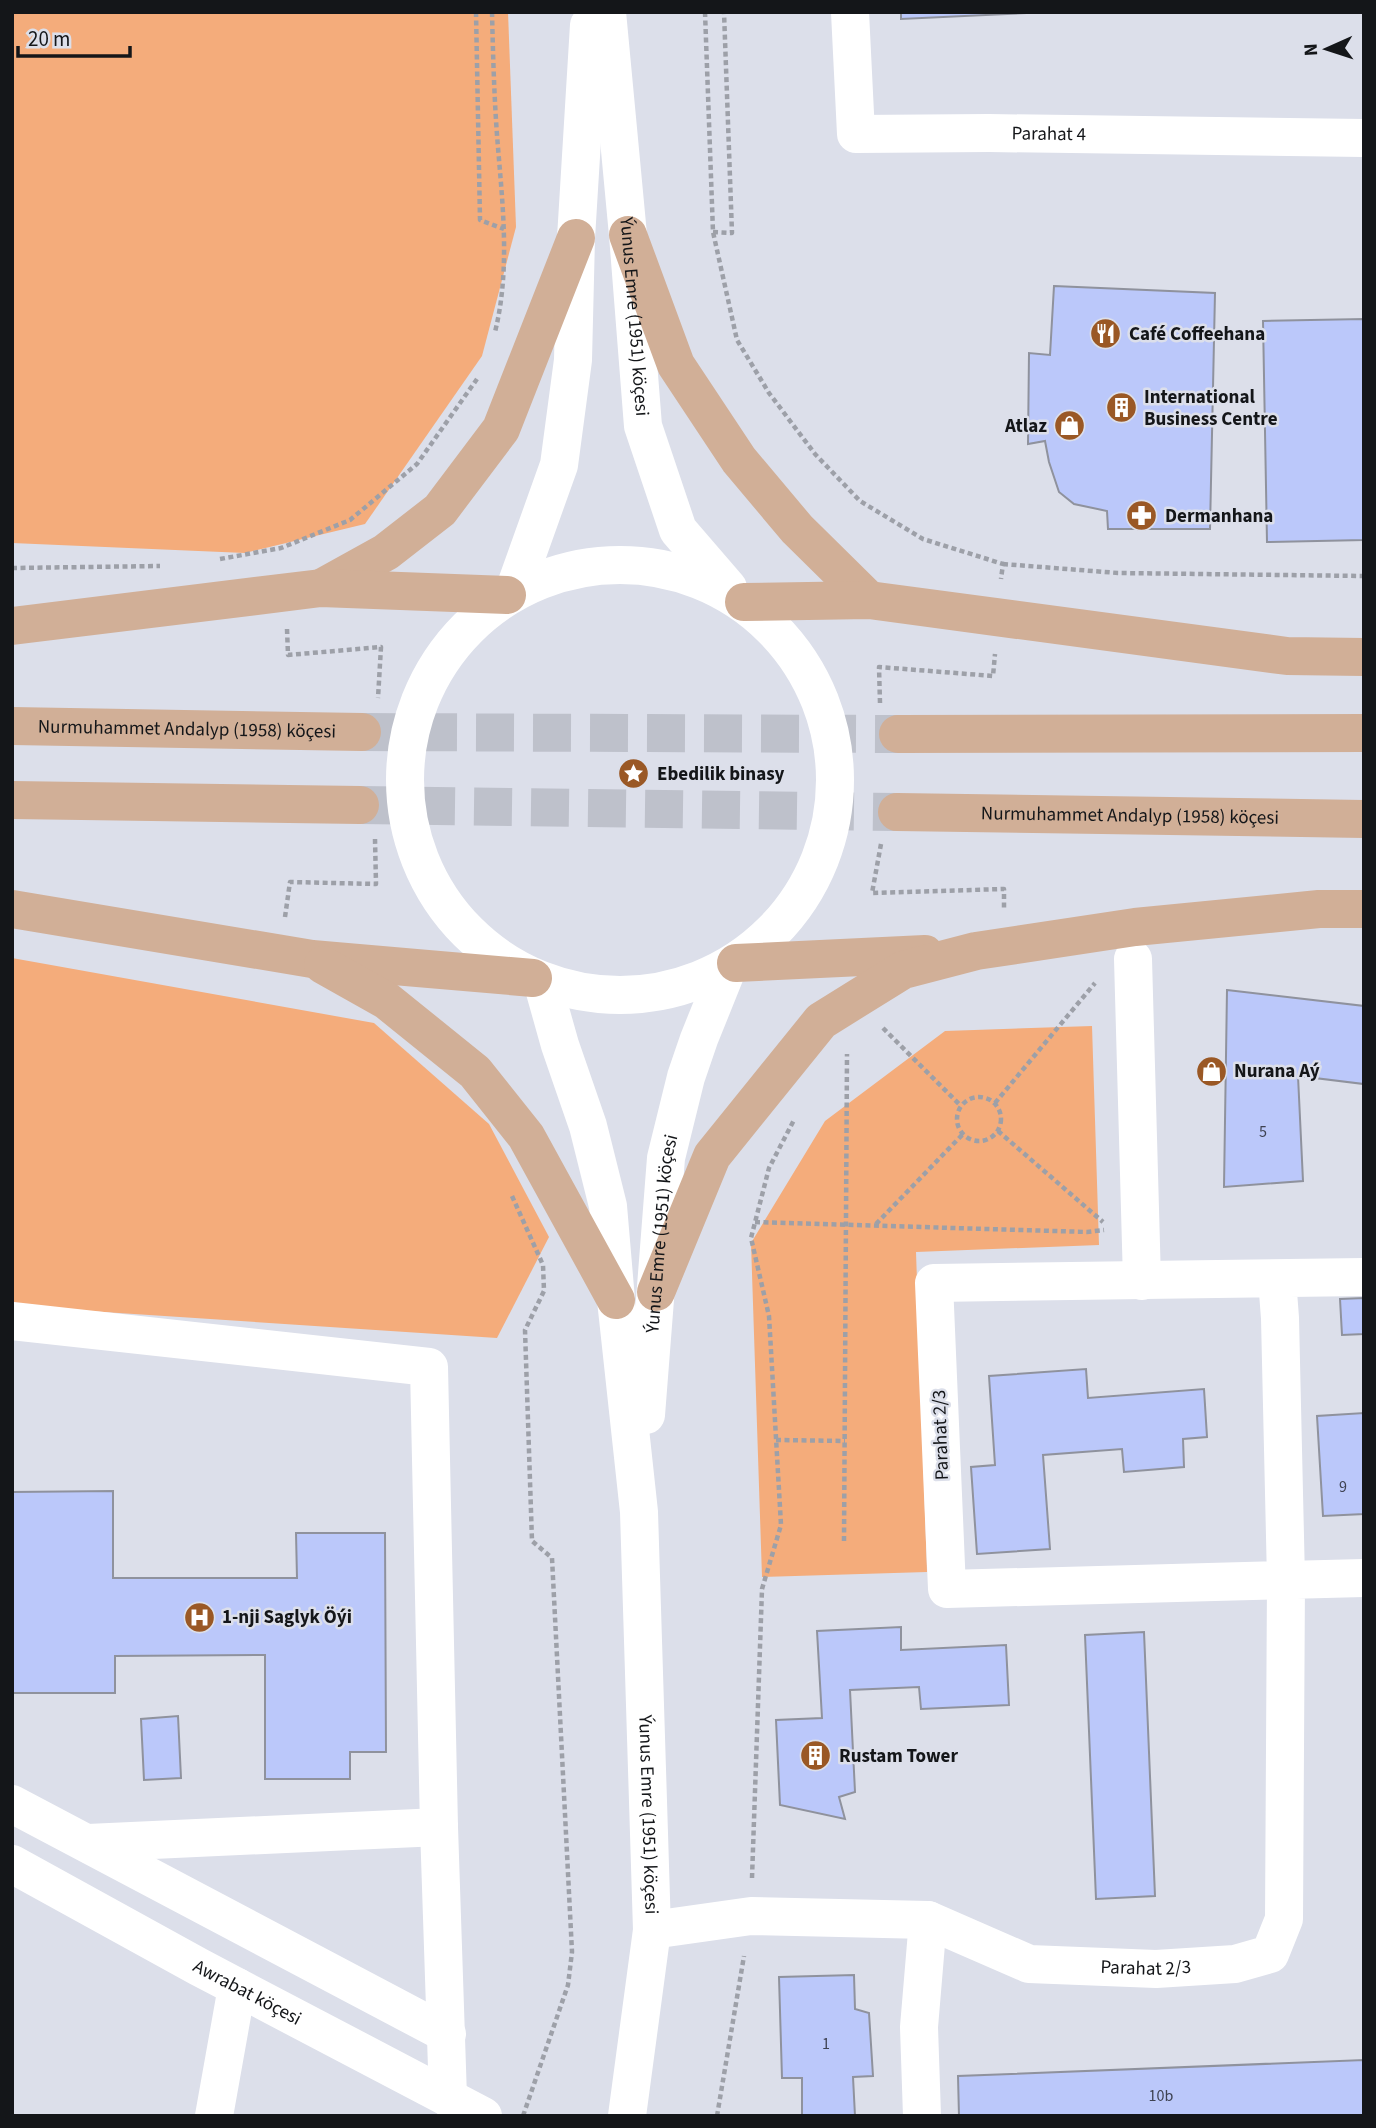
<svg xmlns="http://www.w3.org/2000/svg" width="1376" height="2128" font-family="'Source Sans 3',sans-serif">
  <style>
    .green { fill: #f4ac7b }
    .building { fill: #bbc8fa; stroke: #8f929d; stroke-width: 2 }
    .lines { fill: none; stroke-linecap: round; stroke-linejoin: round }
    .major-tunnel { stroke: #bec1cb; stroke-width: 38; stroke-dasharray: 38 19; stroke-linecap: butt }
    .path { stroke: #9da0a8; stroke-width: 4.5; stroke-dasharray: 5 3.5; stroke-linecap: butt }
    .minor { stroke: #fff; stroke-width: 38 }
    .major { stroke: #d1af97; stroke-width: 38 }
    .labels { text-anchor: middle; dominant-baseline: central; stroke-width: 5; stroke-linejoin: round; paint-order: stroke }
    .number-label { font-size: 16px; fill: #3e4251 }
    .street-label { font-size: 19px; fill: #141619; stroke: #dcdfea }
    .poi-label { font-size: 19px; font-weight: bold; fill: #141619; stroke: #dcdfea; text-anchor: start }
  </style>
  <rect width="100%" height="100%" fill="#dcdfea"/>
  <!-- green -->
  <g class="green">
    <polygon points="12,12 508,12 516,227 482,356 365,524 245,553 12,543"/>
    <polygon points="12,958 374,1023 489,1124 549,1237 497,1338 12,1306"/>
    <polygon points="1092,1026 1099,1245 916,1252 927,1572 762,1577 751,1243 825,1121 945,1031"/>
  </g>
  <!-- building -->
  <g class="building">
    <polygon points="901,12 1048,12 901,19"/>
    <polygon points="1054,286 1215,293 1210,529 1108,529 1107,511 1074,504 1059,492 1049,462 1045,441 1028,444 1029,353 1050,355"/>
    <polygon points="1364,319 1364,540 1267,542 1263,321"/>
    <polygon points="1227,990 1364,1006 1364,1084 1298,1076 1303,1181 1224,1187"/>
    <polygon points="1364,1298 1364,1334 1342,1335 1340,1299"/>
    <polygon points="1086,1369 1088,1398 1204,1389 1207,1437 1183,1439 1184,1467 1124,1472 1122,1449 1043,1455 1050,1549 977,1554 971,1467 995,1465 989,1376"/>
    <polygon points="1364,1413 1364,1514 1323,1516 1317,1416"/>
    <polygon points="113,1491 113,1578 297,1578 296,1533 385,1533 386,1752 350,1752 350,1779 265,1779 265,1655 115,1656 115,1693 12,1693 12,1492"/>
    <polygon points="901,1627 901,1650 1006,1645 1009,1705 921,1709 919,1687 850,1690 855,1792 839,1797 845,1819 780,1805 776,1720 822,1718 817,1631"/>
    <polygon points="1144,1632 1155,1896 1096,1899 1085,1635"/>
    <polygon points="178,1716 181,1778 144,1780 141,1719"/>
    <polygon points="854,1975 855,2009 869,2013 873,2076 853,2077 855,2116 802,2116 802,2078 782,2078 779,1977"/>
    <polygon points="1364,2060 1364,2116 959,2116 958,2076"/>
  </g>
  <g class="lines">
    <!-- major-tunnel -->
    <g class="major-tunnel">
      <polyline points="362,732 898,734"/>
      <polyline points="360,805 897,812"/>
    </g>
    <!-- path -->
    <g class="path">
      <polyline points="476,12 480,220 504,229"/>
      <path d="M492 12C493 53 494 94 497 135 502 200 511 268 495 332"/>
      <polyline points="705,12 713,232 737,340 769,393 815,454 860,501 923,539 1003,564 1001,579"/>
      <polyline points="713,232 732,233 724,12"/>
      <polyline points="220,559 281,548 350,520 417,464 477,379"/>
      <polyline points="1003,564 1118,573 1364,576"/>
      <polyline points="12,568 160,566"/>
      <polyline points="287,629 288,655 381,647 378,698"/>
      <polyline points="880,703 879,667 993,676 995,654"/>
      <polyline points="881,844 872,893 1004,889 1004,909"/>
      <polyline points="285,917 290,882 376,884 375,839"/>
      <polyline points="883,1028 961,1106"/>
      <circle cx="979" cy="1119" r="22"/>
      <polyline points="995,1103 1095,983"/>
      <polyline points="998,1131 1103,1222"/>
      <polyline points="512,1196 543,1265 544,1291 525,1330 532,1541 552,1558 572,1952 568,1985 523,2116"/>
      <polyline points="755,1222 1087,1232 1104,1230"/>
      <polyline points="876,1224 963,1134"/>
      <polyline points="776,1440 845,1441"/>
      <polyline points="844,1541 847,1054"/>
      <polyline points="752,1878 762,1589 781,1525 769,1316 751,1238 769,1168 794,1120"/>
      <polyline points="717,2116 744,1956"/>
    </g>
    <!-- minor -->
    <g class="minor">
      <path id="s1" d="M607 12 628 235 643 426 678 530 728 588"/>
      <path id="s2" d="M850 12 856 134 989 133 1364 138"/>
      <circle cx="620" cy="780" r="215"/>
      <polyline points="514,591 559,465 573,360 576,238 589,25"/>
      <polyline points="1133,959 1142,1281"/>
      <path id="s3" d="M542 981 560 1045 588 1126 608 1206 616 1300 639 1512 652 1930 627 2116"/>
      <polyline points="1277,1279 1280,1318 1286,1580 947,1589 934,1283 1364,1277"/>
      <polyline points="12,1321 429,1367 439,1827 448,2098"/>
      <path id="s4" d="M646 1415 666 1158 686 1077 699 1039 728 967"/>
      <polyline points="12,1804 447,2034"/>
      <polyline points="88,1843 439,1827"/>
      <path id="s5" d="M12 1864 199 1967 483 2116"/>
      <path id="s6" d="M652 1930 751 1916 928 1920 1029 1964 1156 1969 1235 1964 1270 1954 1284 1919 1286 1580 1364 1578"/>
      <polyline points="214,2116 237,1987"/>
      <polyline points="922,2116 919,2027 928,1920"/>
    </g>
    <!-- major -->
    <g class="major">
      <polyline points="628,235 676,365 739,460 797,529 869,600"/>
      <polyline points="321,588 386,552 440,510 501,429 576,238"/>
      <polyline points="744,602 869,600 1287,656 1364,657"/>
      <polyline points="12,626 321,588 507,595"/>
      <path id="s7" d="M12 726 362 732"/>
      <polyline points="898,734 1364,733"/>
      <polyline points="12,800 360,805"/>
      <path id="s8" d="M897 812 1364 819"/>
      <polyline points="12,909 312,959 533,978"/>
      <polyline points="736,963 925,954"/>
      <polyline points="323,965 387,1001 475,1072 526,1136 616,1300"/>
      <polyline points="656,1292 712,1156 821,1021 903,970 976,951 1135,927 1319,909 1364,909"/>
    </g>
  </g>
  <!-- icons -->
  <defs>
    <symbol id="restaurant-disc" viewBox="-11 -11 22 22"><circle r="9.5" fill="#9a5825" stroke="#dcdfea"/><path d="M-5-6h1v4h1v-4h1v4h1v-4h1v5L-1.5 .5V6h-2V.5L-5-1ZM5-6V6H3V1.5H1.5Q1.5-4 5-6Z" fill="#fff"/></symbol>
    <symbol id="building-disc" viewBox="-11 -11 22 22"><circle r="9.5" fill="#9a5825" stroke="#dcdfea"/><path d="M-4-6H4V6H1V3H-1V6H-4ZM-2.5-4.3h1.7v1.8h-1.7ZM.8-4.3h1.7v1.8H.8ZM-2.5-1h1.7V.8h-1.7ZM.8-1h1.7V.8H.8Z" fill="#fff"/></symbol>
    <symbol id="shop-disc" viewBox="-11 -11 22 22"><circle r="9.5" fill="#9a5825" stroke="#dcdfea"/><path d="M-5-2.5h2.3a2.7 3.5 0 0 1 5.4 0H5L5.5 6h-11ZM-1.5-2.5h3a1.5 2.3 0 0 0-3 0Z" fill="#fff"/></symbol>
    <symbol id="pharmacy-disc" viewBox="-11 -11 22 22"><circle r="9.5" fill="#9a5825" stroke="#dcdfea"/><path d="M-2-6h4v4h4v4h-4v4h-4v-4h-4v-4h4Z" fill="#fff"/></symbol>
    <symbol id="sight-disc" viewBox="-11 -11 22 22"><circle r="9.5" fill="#9a5825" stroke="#dcdfea"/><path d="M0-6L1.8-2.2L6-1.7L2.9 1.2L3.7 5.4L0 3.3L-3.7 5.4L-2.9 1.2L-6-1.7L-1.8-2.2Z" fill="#fff"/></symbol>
    <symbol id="hospital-disc" viewBox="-11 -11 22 22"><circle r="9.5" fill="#9a5825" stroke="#dcdfea"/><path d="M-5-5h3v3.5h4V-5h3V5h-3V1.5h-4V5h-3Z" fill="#fff"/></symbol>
  </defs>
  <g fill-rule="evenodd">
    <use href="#restaurant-disc" x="1088" y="316" width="35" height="35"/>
    <use href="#building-disc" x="1104" y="390" width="35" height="35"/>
    <use href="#shop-disc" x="1052" y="408" width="35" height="35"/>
    <use href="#pharmacy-disc" x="1124" y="498" width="35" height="35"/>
    <use href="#sight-disc" x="616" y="756" width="35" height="35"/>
    <use href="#shop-disc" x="1194" y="1054" width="35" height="35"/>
    <use href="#hospital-disc" x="182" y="1600" width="35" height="35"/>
    <use href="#building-disc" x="798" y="1738" width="35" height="35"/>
  </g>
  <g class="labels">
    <!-- number labels -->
    <g class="number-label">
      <text x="1263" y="1132">5</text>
      <text x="1343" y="1487">9</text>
      <text x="826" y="2044">1</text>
      <text x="1161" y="2096">10b</text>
    </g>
    <!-- street labels -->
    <g class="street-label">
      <text stroke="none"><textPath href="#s2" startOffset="315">Parahat 4</textPath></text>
      <text stroke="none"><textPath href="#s1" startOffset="306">Ýunus Emre (1951) köçesi</textPath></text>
      <text stroke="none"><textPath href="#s7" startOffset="175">Nurmuhammet Andalyp (1958) köçesi</textPath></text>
      <text stroke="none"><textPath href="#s8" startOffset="233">Nurmuhammet Andalyp (1958) köçesi</textPath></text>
      <text stroke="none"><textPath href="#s4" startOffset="182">Ýunus Emre (1951) köçesi</textPath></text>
      <text transform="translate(941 1435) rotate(-92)">Parahat 2/3</text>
      <text stroke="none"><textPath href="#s3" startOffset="845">Ýunus Emre (1951) köçesi</textPath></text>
      <text stroke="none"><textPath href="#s6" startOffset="504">Parahat 2/3</textPath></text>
      <text stroke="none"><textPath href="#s5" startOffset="268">Awrabat köçesi</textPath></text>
    </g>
    <!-- poi labels -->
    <g class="poi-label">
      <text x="1129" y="334">Café Coffeehana</text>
      <text x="1144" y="397">International<tspan x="1144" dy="22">Business Centre</tspan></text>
      <text x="1047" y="426" text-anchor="end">Atlaz</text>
      <text x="1165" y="516">Dermanhana</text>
      <text x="657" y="774">Ebedilik binasy</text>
      <text x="1234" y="1071">Nurana Aý</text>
      <text x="222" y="1617">1-nji Saglyk Öýi</text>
      <text x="839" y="1756">Rustam Tower</text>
    </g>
  </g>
  <!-- border -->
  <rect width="1376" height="2128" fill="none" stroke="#141619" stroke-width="28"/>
  <!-- north arrow -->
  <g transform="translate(1327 49) rotate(267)" stroke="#dcdfea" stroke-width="5" paint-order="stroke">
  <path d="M0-5L12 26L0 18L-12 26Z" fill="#141619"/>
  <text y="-10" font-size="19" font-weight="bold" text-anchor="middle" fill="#141619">N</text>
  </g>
  <!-- scale -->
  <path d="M18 46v10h112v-10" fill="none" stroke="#141619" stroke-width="3.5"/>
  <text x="28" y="46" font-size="21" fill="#141619" stroke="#dcdfea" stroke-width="5" paint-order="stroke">20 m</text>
</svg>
